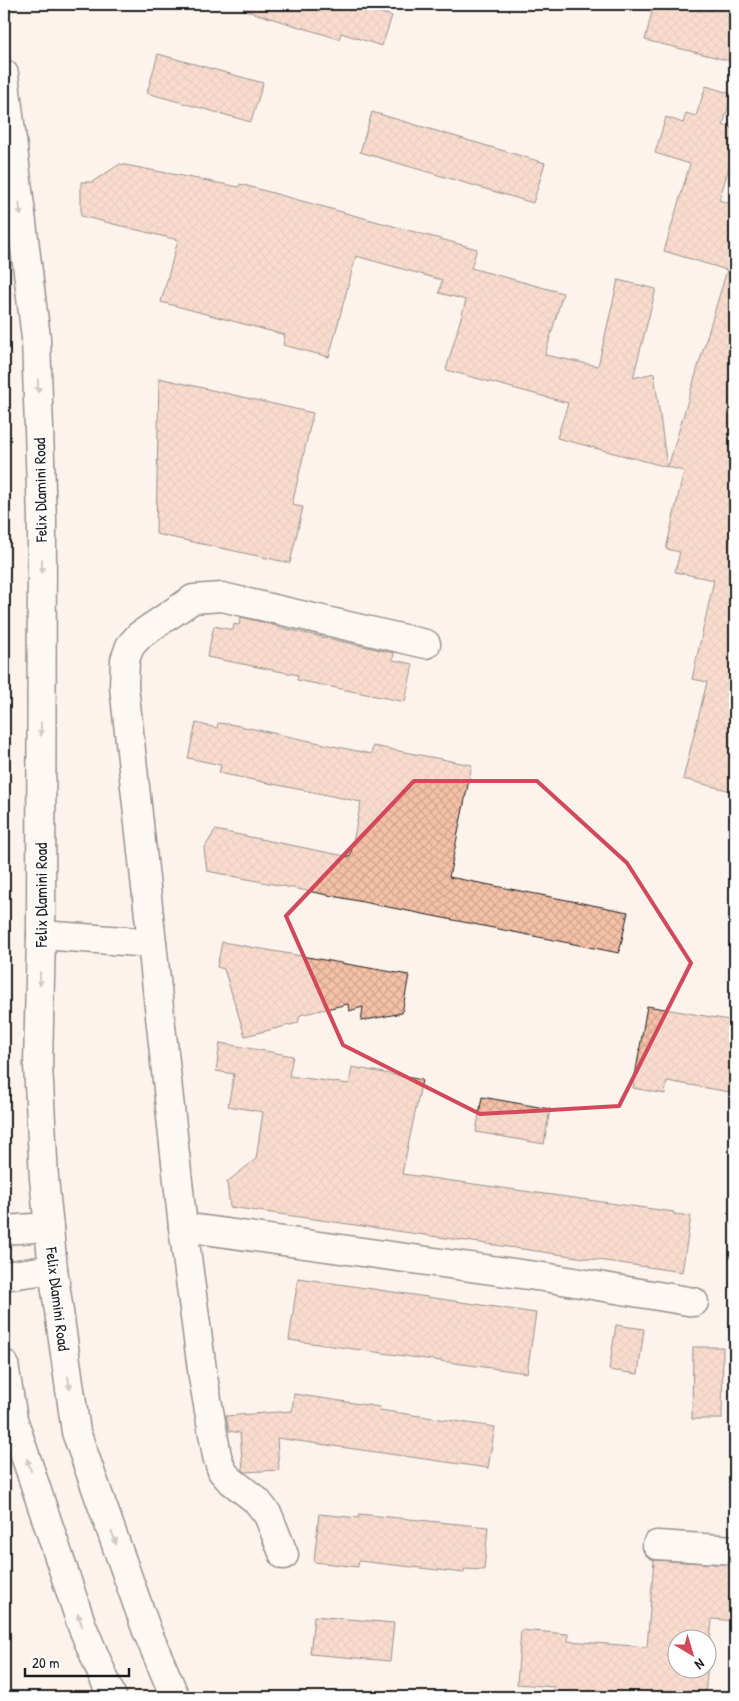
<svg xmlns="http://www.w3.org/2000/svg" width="739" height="1701" font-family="'Patrick Hand',sans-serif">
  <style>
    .building { fill: url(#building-cross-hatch); stroke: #1c1c1c; fill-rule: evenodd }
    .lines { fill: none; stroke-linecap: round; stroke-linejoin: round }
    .street-casing { stroke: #1c1c1c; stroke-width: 31 }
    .secondary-casing { stroke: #1c1c1c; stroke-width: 31 }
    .street { stroke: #fff; stroke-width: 28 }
    .secondary { stroke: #fff; stroke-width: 28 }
    .oneway { fill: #999 }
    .marked { fill: none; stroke: #d1495b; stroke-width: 4; stroke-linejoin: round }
    .labels { text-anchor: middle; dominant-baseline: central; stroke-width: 4; stroke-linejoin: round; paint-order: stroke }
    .street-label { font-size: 16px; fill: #1c1c1c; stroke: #fff }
  </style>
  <defs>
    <pattern id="building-cross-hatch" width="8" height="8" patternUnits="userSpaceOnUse" patternTransform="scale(1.25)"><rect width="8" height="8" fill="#f5c1a7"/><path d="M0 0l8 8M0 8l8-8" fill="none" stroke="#d1a58f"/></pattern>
  </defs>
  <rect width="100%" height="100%" fill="#fdf3ed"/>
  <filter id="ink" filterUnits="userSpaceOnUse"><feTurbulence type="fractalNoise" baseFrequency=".02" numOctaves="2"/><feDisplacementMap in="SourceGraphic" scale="10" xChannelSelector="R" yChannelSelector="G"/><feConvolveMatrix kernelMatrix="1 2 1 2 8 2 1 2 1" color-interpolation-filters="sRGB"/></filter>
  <g filter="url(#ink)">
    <!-- building -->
    <g class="building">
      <polygon points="245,4 351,4 392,16 382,46 341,33 339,39 244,10"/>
      <polygon points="654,4 735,4 735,62 645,40"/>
      <polygon points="158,54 263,83 251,122 147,93"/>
      <polygon points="706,86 732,94 723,125 735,129 735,148 719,200 735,205 735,792 683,779 707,682 692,679 714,580 675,572 680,552 666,549 684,471 668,467 727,270 664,251 690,164 655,153 666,117 683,123 686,113 696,116"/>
      <polygon points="372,112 545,163 533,203 360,152"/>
      <polygon points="120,164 239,187 240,184 477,249 471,268 563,293 545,355 598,366 618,280 656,289 633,378 654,373 667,467 557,438 568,403 446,370 466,300 439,293 442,280 356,256 329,357 283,345 285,335 161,302 178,240 81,216 81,182 92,182"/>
      <polygon points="159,378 313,413 292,505 303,507 290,563 156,534"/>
      <polygon points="241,617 277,626 277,627 394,653 393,660 413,664 405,702 297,680 298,675 207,657 214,626 233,630 234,624 239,625"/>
      <polygon points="196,723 217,728 218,723 235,725 371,754 373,746 472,765 449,877 628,912 619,953 207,871 204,849 215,830 350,857 361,802 219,773 221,765 188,758"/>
      <polygon points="222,942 409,975 402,1013 361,1021 363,1007 349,1011 348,1004 300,1015 298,1023 245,1036 224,969 217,967"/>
      <polygon points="647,1006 735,1021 735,1093 667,1081 665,1094 633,1088"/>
      <polygon points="220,1043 293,1056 289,1076 349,1084 352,1067 422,1080 402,1174 674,1212 674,1214 691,1216 682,1272 230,1207 227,1182 256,1159 263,1112 228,1106 234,1074 216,1071"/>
      <polygon points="482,1097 550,1109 544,1144 476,1132"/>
      <polygon points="298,1278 536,1313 527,1373 289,1340"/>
      <polygon points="616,1325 644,1329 638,1374 609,1370"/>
      <polygon points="693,1347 723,1347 722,1419 692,1419"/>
      <polygon points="294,1394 380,1407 379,1410 495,1427 488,1468 277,1438 279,1470 245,1472 243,1470 240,1433 229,1431 226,1416 292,1411"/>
      <polygon points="319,1514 359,1518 359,1514 488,1527 484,1570 464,1569 464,1573 359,1561 358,1567 314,1562"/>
      <path d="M654 1560 735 1565V1621L712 1619 705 1697H553L554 1687 517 1684 521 1630 568 1634V1641L647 1647ZM676 1638H706V1668H676Z"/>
      <polygon points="314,1616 394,1623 390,1661 310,1654"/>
    </g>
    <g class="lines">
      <defs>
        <g id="street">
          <polyline points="41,935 152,943"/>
          <polyline points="183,1227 550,1278 694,1302"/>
          <polyline points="4,1230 49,1227"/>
          <polyline points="4,1276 53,1269"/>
          <polyline points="657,1545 735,1550"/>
          <polyline points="284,1555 268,1515 257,1501 229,1479 222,1471 217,1456 203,1377 183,1227 124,686 125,660 130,646 140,635 193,599 222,597 426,644"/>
        </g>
        <g id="secondary">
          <polyline points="4,74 36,338 42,520 41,935 38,1065 44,1178 53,1269 76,1432 147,1631 175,1697"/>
          <polyline points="4,1364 13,1419 82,1626 112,1697"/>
        </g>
      </defs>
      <!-- street casing -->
      <use href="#street" class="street-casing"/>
      <!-- secondary casing -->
      <use href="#secondary" class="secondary-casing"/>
      <!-- street -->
      <use href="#street" class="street"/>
      <!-- secondary -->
      <use href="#secondary" class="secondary"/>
    </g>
    <!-- one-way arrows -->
    <defs><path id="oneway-solid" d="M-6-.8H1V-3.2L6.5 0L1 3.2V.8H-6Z" transform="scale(1.25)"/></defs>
    <g class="oneway">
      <use href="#oneway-solid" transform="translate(20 209) rotate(83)"/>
      <use href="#oneway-solid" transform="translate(38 386) rotate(88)"/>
      <use href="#oneway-solid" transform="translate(42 566) rotate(90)"/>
      <use href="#oneway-solid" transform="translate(41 729) rotate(90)"/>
      <use href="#oneway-solid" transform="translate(40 979) rotate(91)"/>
      <use href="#oneway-solid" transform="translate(69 1383) rotate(82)"/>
      <use href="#oneway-solid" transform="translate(29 1465) rotate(-108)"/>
      <use href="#oneway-solid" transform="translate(114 1538) rotate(70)"/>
      <use href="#oneway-solid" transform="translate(80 1620) rotate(-109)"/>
    </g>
  </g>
  <!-- marked area -->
  <path d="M0 0H739V1701H0ZM414 781H537L627 863 691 963 619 1106 480 1114 343 1045 286 916Z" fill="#fdf3ed" fill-opacity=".55" fill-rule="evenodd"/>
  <path class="marked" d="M414 781H537L627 863 691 963 619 1106 480 1114 343 1045 286 916Z"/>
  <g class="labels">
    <!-- street labels -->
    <g class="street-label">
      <text transform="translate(40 490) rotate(-91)">Felix Dlamini Road</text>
      <text transform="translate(41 895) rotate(-90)">Felix Dlamini Road</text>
      <text transform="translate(58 1299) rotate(83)">Felix Dlamini Road</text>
    </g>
  </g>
  <!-- margin -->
  <rect width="739" height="1701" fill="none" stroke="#fff" stroke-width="20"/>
  <rect x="10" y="10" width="719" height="1681" fill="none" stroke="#1c1c1c" stroke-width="2" filter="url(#ink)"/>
  <!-- north arrow -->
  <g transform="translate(692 1654) rotate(142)"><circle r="24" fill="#ffffff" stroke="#a4a4a4"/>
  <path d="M0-4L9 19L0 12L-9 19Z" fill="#d1495b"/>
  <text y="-8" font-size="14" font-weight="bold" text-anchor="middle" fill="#1c1c1c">N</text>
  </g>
  <!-- scale -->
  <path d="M25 1668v8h104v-8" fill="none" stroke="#1c1c1c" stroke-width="2.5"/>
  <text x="32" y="1668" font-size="15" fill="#1c1c1c" stroke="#ffffff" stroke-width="4" paint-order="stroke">20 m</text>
</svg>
